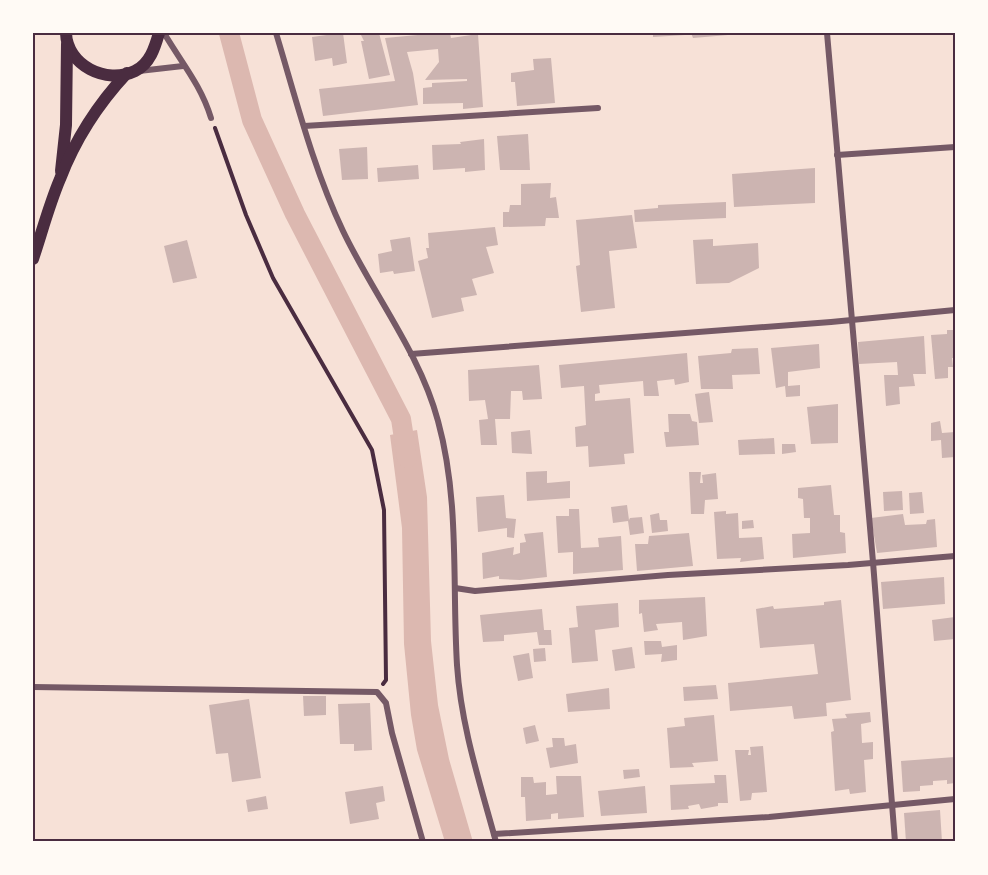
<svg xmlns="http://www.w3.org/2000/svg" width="988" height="875" font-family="'Crimson Pro',serif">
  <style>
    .water { fill: #dcb8b0 }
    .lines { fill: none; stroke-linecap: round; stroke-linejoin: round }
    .canal { stroke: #dcb8b0; stroke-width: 20 }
    .building { fill: #ccb4b1 }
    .path { stroke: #4a2c40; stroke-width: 4 }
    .minor { stroke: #755966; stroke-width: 6 }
    .secondary { stroke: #4a2c40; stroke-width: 12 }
    .neatline { fill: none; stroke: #4a2c40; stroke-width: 2 }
  </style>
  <rect width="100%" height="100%" fill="#f7e1d7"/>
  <!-- water -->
  <polygon class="water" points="417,430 427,497 431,641 438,705 449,759 473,842 445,842 417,750 411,715 404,644 402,528 390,435"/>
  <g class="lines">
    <!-- canal -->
    <polyline class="canal" points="229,33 252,120 295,214 401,419 407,458"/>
  </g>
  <!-- building -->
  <g class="building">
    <polygon points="341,33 343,33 347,63 333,66 332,58 315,61 312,37"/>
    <polygon points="360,33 379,33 390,75 369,79 361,41 364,41"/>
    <polygon points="439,33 450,33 451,38 478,34 483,107 463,109 463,103 423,104 423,88 432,87 432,83 467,81 467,79 425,80 439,62 438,49 407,52 413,73 418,105 323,116 319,89 395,81 385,38"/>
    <polygon points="653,33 685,33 685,35 653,37"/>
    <polygon points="691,33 728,33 728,35 693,38"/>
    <polygon points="551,58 555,103 517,106 515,82 511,82 511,73 534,70 533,59"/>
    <polygon points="528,134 530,170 500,170 497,136"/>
    <polygon points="484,139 485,170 465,172 465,168 433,170 432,145 461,144 460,142"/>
    <polygon points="367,147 368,179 342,180 339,149"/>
    <polygon points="418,165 419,179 378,182 377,168"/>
    <polygon points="815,168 815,203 734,207 732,174"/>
    <polygon points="551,183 550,198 556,197 559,218 546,218 545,226 503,227 503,212 509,212 510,205 521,205 521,184"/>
    <polygon points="726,202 726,218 635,222 634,210 658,208 658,205"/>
    <polygon points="632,215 637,248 609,251 615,308 581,312 576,266 580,265 576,220"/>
    <polygon points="495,227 498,245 486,247 494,273 472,279 477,295 461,298 464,311 432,318 418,261 428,258 426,248 429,248 428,233"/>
    <polygon points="410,237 415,271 394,274 393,271 380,273 378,254 392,251 390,240"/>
    <polygon points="713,239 713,246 758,243 759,268 729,283 696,284 693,240"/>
    <polygon points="187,240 197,278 173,283 164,246"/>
    <polygon points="947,330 955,330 955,358 952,358 953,367 948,367 948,378 935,379 931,335 947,334"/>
    <polygon points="924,336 926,374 913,374 915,386 899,387 900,404 886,406 884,375 898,375 897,362 859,364 858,342"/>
    <polygon points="819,344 820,368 788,372 788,386 800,385 800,396 786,397 785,386 776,388 771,348"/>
    <polygon points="758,348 760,374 732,375 733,389 701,389 698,356 731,353 732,349"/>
    <polygon points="687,353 689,382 675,385 674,379 657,381 659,396 644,396 643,381 599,385 600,393 595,394 595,401 630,398 634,453 624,454 625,464 589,467 588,446 576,447 575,427 586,425 584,386 561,388 559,365"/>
    <polygon points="539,365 542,399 523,400 522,391 511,391 510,419 495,419 497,445 481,445 479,420 488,419 485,400 469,401 468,370"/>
    <polygon points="709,392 713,422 699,423 695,394"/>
    <polygon points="838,404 838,443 811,444 807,407"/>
    <polygon points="668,414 690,414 692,421 697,422 699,445 666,447 664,432 669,432"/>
    <polygon points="940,421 942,433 955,432 955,457 942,458 941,440 931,441 931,423"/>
    <polygon points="530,430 532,454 512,453 511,432"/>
    <polygon points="774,438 775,454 739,455 738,440"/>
    <polygon points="782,444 795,444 796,452 782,454"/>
    <polygon points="547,471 547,483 570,481 570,498 527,501 526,472"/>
    <polygon points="689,472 701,472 700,483 703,483 702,475 716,473 718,499 705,500 704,514 691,514"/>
    <polygon points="831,485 834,515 840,515 840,532 845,533 846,553 793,558 792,534 810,533 810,518 804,518 803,499 798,498 798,488"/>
    <polygon points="902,491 903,510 884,511 883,492"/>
    <polygon points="922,492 924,513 910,514 909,493"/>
    <polygon points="504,495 506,518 516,519 514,538 507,537 507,528 478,532 476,497"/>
    <polygon points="627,505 629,520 630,518 642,517 644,533 630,535 628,521 613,523 611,507"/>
    <polygon points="569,509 579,509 581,548 599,547 598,538 621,536 623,570 573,574 573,552 558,553 556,516 569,516"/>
    <polygon points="726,511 726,514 738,513 739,538 762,537 764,559 740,562 741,558 717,559 714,512"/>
    <polygon points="659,513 660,520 667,520 668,531 652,533 650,515"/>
    <polygon points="903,514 905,525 926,524 927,520 935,519 937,547 877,553 871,518"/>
    <polygon points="753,520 754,528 742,529 742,521"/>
    <polygon points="543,532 547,577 520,580 499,579 499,576 483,579 482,553 514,547 513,555 520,553 520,543 526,542 524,534"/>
    <polygon points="689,533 693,566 637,571 635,544 648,544 649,536"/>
    <polygon points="944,577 945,604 883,609 881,582"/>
    <polygon points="705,597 707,636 683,640 682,622 656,624 658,630 644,632 642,613 639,614 639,600"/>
    <polygon points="841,600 851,700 826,703 827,716 794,719 792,706 730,711 728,683 818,674 814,644 760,648 756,609 773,606 774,609 824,605 824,602"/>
    <polygon points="618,603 619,627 595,630 598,661 572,663 569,628 578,627 576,606"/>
    <polygon points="542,609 544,630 551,630 552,645 539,645 537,632 504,635 504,641 483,642 480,615"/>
    <polygon points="955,617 955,639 934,641 932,620"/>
    <polygon points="644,641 661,641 662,647 677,645 677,660 661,662 662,654 645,655"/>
    <polygon points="632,647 635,668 615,671 612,650"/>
    <polygon points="545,648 546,661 534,662 533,649"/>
    <polygon points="529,653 533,678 518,681 513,656"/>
    <polygon points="716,685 718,699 684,701 683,687"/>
    <polygon points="609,688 610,709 568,712 566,694"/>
    <polygon points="303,696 326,696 326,715 304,716"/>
    <polygon points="249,699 261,778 232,782 228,753 216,754 209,705"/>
    <polygon points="370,703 372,750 354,751 354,744 340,744 338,704"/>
    <polygon points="870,712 871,722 861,724 862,743 873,742 873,759 864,760 866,792 850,794 849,789 835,791 831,732 834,731 832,719 847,718 845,714"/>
    <polygon points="714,715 718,761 692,763 694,767 670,768 667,728 685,726 684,718"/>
    <polygon points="535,725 539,741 526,744 523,728"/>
    <polygon points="552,738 564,738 565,746 576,744 578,763 550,768 546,748 553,747"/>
    <polygon points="763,746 767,792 752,793 751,800 740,801 735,750 749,750 748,755 751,755 750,747"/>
    <polygon points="955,757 955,783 947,784 947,780 933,781 933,785 920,786 920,791 903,792 901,761"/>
    <polygon points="639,769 640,777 624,779 623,770"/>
    <polygon points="714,775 726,775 728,803 718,803 718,806 701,809 699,804 688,806 689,809 671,810 670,785 715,783"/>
    <polygon points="556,776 581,776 584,817 558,819 558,813 551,814 551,819 526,821 525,797 521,797 521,777 533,777 534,783 546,782 546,795 557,794"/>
    <polygon points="383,786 385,801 376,803 379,819 350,824 345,792"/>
    <polygon points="645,786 647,813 601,816 598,791"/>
    <polygon points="266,796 268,809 248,812 246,800"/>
    <polygon points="940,810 942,842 906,842 904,813"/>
  </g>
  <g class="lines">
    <!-- path -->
    <polyline class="path" points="215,128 246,215 273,278 372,450 384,510 386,680 383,684"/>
    <!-- minor -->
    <g class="minor">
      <path d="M164 33C181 62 201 85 211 118"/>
      <path d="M276 33C296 99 313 168 343 231 373 294 420 353 438 421 460 501 452 583 457 665 461 726 480 783 496 842"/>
      <polyline points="827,33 873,562 895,842"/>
      <polyline points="139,71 183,66"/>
      <polyline points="304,126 598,108"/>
      <polyline points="837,155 955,147"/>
      <polyline points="411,354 831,322 955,310"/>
      <polyline points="455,588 475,591 668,575 848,565 955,556"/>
      <polyline points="33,687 377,692 386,703 392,733 423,842"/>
      <polyline points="494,834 769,817 955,799"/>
    </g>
    <!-- secondary -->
    <g class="secondary">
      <path d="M66 33C67 65 106 85 135 71 150 64 155 47 159 33"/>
      <polyline points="61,171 66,125 67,44"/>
      <path d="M33 259C42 232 49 205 60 179 75 140 99 103 127 73"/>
    </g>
  </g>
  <!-- border -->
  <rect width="988" height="875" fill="none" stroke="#fffaf5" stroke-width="69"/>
  <rect x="34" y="34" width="920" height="806" class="neatline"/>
</svg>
